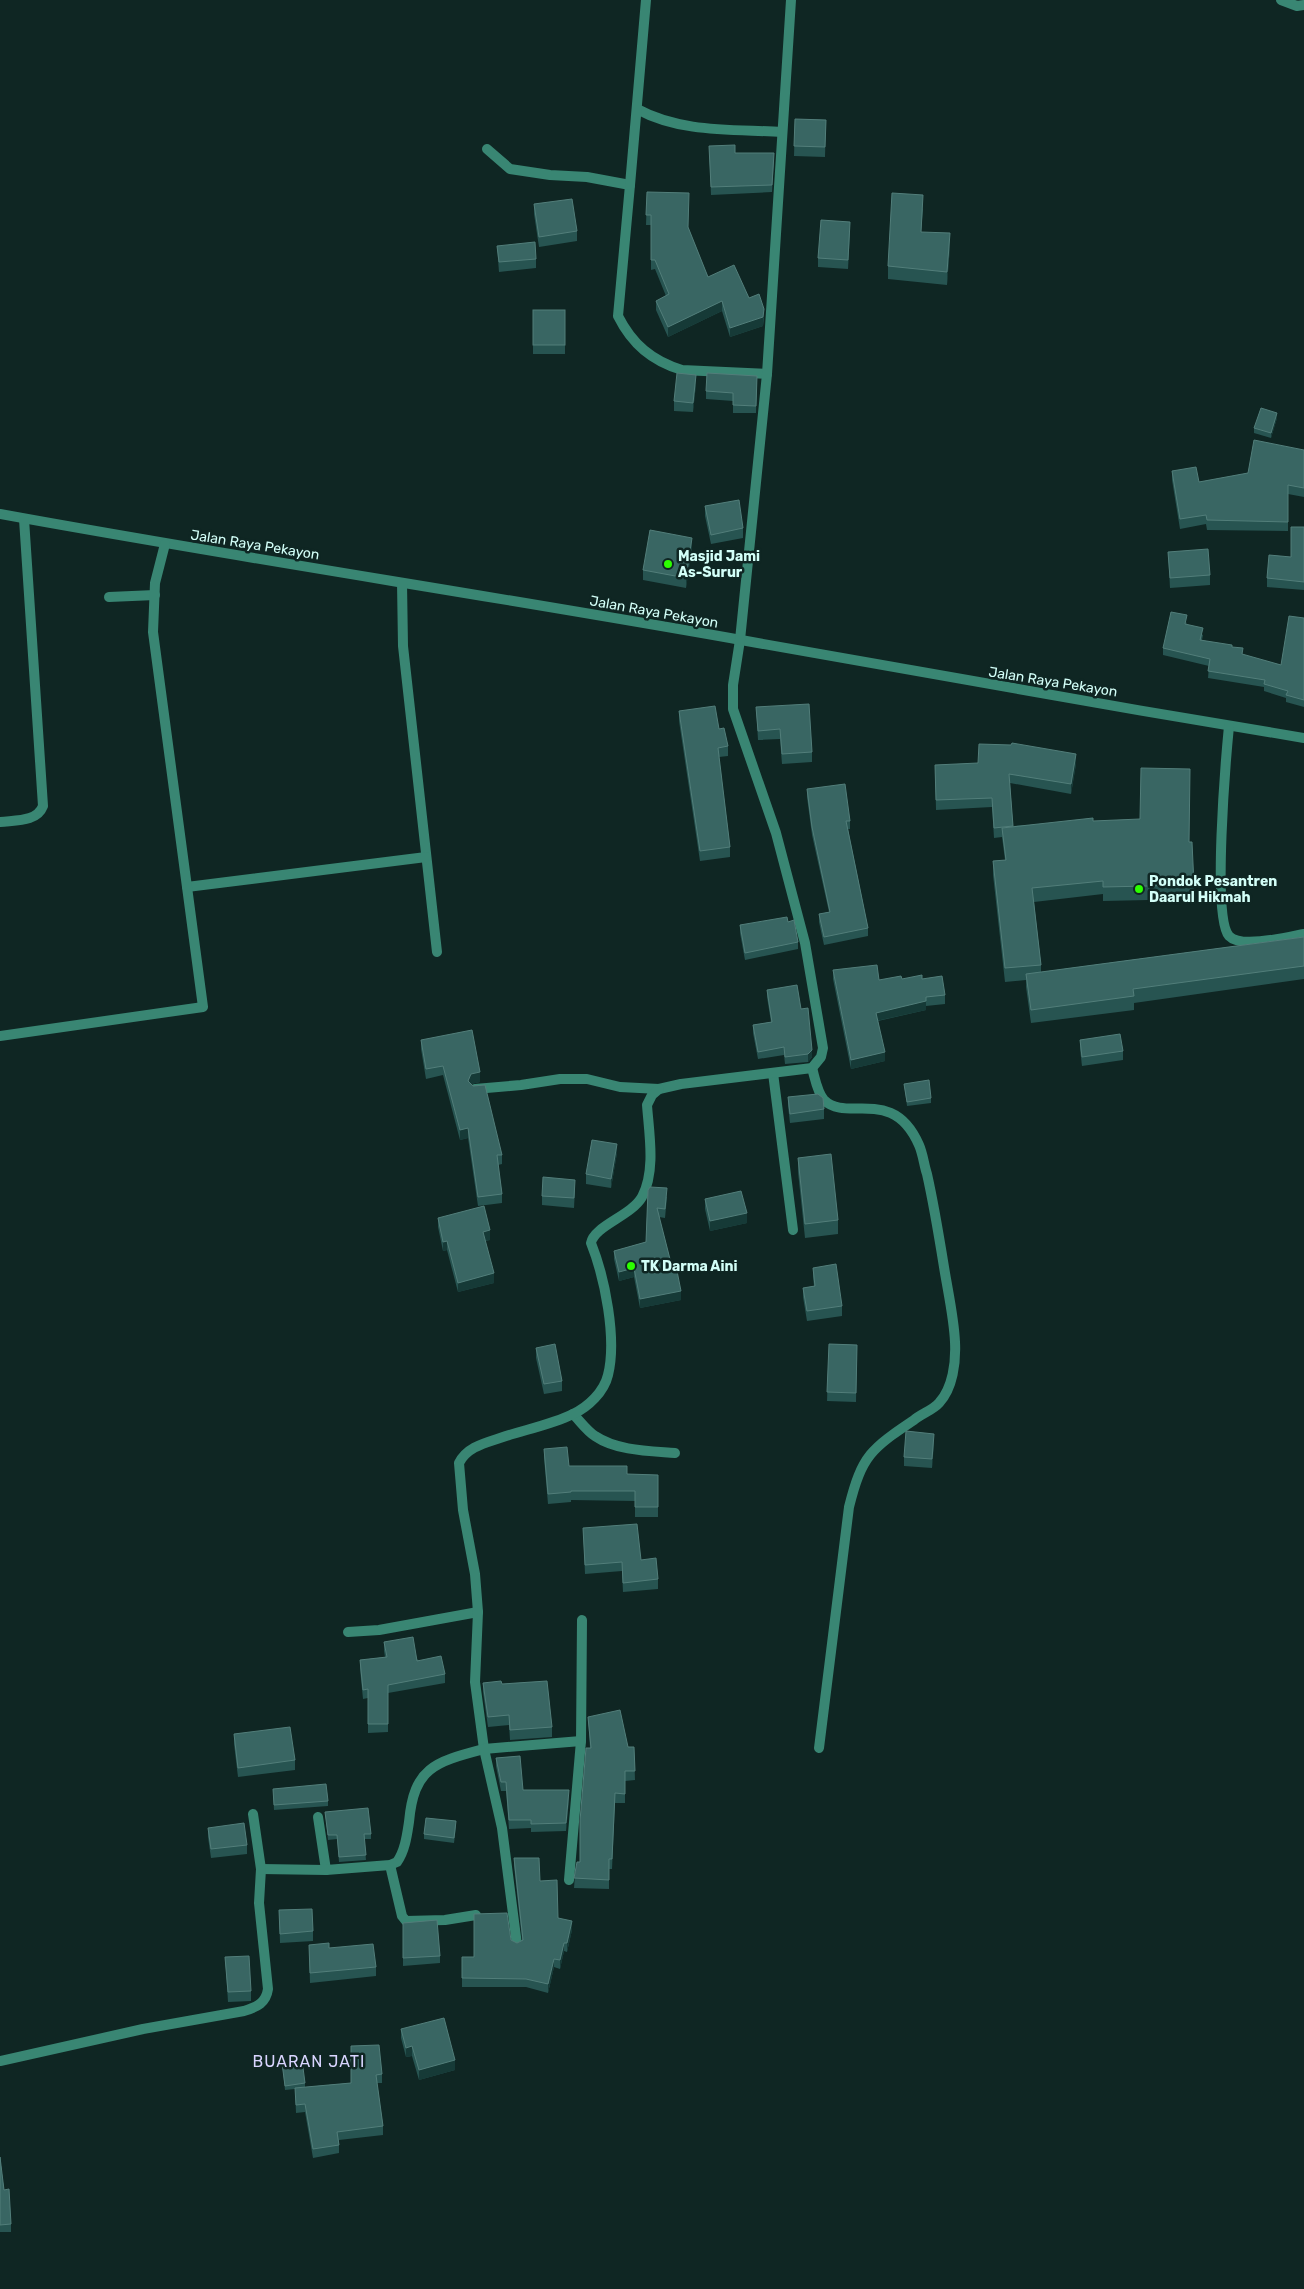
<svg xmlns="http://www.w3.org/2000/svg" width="1304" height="2289" font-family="Rubik,sans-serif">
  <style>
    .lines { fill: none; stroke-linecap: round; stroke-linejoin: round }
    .lane { stroke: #398673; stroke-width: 10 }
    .street { stroke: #398673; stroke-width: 10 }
    .wall { fill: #275451 }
    .shaded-wall { fill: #163a37 }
    .building { fill: #396663; stroke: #527e7a }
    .poi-dot { fill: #2cfe00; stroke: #0f2623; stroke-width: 2 }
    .labels { text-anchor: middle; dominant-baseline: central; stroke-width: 5; stroke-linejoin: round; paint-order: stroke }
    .street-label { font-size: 14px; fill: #d3fff8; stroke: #0f2623 }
    .poi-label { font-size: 14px; font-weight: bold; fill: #d3fff8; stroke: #0f2623; text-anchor: start }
    .quarter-label { font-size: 16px; letter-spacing: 1px; fill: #d9d5ff; stroke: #0f2623 }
  </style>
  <rect width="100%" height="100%" fill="#0f2623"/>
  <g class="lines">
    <!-- lane -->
    <g class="lane">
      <polyline points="109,597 155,595"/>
      <polyline points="348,1632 379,1630 478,1612"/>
    </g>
    <!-- street -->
    <g class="street">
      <polyline points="1281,0 1297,6 1304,5"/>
      <path d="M637 109C681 133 733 129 782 132"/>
      <path d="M487 149 510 169 550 175 587 177 630 185 618 316C632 344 652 361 682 370L767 374"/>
      <polyline points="630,185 646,0"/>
      <path d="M0 514C246 559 494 596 741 640 928 674 1116 707 1304 738"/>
      <polyline points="402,583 403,646 437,952"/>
      <path d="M1229 726C1226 757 1212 917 1229 936 1241 949 1288 937 1304 934"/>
      <path d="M0 822C16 820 37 822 43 806L24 519"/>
      <polyline points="187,887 426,857"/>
      <polyline points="0,1036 203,1007 153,632 155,583 165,544"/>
      <path d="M812 1068C815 1078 817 1092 824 1100 847 1123 893 1085 919 1145 923 1154 924 1165 927 1174 934 1205 939 1236 944 1267 948 1292 954 1318 955 1342 956 1362 953 1388 939 1403 933 1410 921 1414 914 1420 871 1449 862 1455 849 1507L819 1748"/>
      <polyline points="773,1073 793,1230"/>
      <polyline points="475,1089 521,1085 560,1079 587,1079 620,1087 659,1089 681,1084 812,1068 821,1057 823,1048 805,943 776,833 733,709 733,685 740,640 767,374 791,0"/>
      <path d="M573 1414C580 1421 587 1431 595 1436 617 1451 650 1451 675 1453"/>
      <polyline points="581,1741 582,1620"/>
      <polyline points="318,1817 326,1870"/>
      <polyline points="390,1865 402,1916 406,1921 445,1920 476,1915"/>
      <path d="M261 1869 326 1870 390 1865 397 1862C405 1851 407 1835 409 1822 414 1767 435 1762 484 1749L475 1682 478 1612 475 1574 463 1510 459 1463C467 1447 485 1443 500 1438 523 1430 551 1425 573 1414 588 1407 604 1392 608 1375 617 1339 605 1278 591 1243 594 1226 631 1216 642 1197 656 1171 649 1133 647 1105L652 1095 659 1089"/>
      <polyline points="517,1945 502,1828 484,1749 581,1741 569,1880"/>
      <path d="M0 2061 143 2029 244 2011C257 2007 266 2003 268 1989L259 1903 261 1869 253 1814"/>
    </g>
  </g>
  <!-- wall -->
  <g class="wall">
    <polygon points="795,119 826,120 825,157 794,156"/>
    <polygon points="709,146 735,153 774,160 772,192 711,195"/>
    <polygon points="647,192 688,228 708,277 749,298 764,318 763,326 730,337 722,311 668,337 656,310 656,301 666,296 655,269 651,270 651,225 646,225"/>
    <polygon points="534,204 577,231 577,241 539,247 534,214"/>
    <polygon points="923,208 921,232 950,246 947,285 888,279 888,266"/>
    <polygon points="850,231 848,269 818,267 818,258"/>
    <polygon points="497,246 536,259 536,268 499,272"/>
    <rect x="533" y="310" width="32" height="44"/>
    <polygon points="757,376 756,413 733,413 733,401 706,399 706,391"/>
    <polygon points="696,384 693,412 674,411 674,401"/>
    <polygon points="1277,418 1271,438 1254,433 1254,428"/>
    <polygon points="1304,450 1304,497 1288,494 1288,531 1207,530 1206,524 1180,529 1172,480 1172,471 1199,482 1248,473"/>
    <polygon points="705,506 743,528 743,538 711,544 705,516"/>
    <polygon points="1304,527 1304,590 1267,587 1267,578 1291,557"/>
    <polygon points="692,547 686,588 643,580 643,570"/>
    <polygon points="1168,552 1210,575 1210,585 1170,588"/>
    <polygon points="1304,618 1304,707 1286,702 1286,698 1264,691 1264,687 1208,678 1209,666 1163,655 1163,648 1187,622 1186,625 1203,635 1202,640 1232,647 1243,655 1281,665"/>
    <polygon points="756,707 812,752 812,762 782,764 780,739 758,740"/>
    <polygon points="679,711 719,729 728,746 728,756 719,757 730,847 730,857 700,861 679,721"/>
    <polygon points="1076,764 1071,794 1010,783 1013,826 1093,821 1189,842 1194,885 1194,899 1103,901 1103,894 1034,902 1041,965 1041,972 1304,937 1304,979 1134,1003 1134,1010 1031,1023 1026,987 1026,980 1005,982 993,875 993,861 1005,860 1002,837 994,838 992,807 936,810 935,765"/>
    <polygon points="807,789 850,821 850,829 848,829 868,928 868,936 824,945 819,922 819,914 829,912 812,835 807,797"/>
    <polygon points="788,922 798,942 798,949 745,960 740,933 740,925"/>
    <polygon points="833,970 879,980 922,979 945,995 945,1004 926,1006 926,1010 878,1021 885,1061 851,1069 833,979"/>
    <polygon points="767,990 801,1009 812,1057 808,1062 785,1064 784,1055 758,1059 753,1033 753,1025 771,1022 767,997"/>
    <polygon points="421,1040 480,1082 471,1084 502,1155 502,1164 498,1165 502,1194 502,1203 478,1206 468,1138 460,1140 443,1075 426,1079 421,1049"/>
    <polygon points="1080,1040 1123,1051 1123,1060 1082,1066 1080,1049"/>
    <polygon points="904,1084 931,1098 931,1103 907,1106"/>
    <polygon points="788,1097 824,1109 824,1119 790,1123 788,1106"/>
    <polygon points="617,1153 611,1188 586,1184 586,1174"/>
    <polygon points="798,1158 838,1220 838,1234 805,1238 798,1172"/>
    <polygon points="575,1189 574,1208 542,1205 542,1196"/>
    <polygon points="648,1190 667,1197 665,1218 659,1217 672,1267 681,1300 640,1308 634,1277 619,1281 614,1259 614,1251 646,1242"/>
    <polygon points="705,1199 747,1223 710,1231 705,1209"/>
    <polygon points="438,1218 490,1240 485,1241 494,1283 458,1292 447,1250 443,1251 438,1227"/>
    <polygon points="813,1268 842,1306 842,1316 807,1321 803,1297 803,1288 814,1286 813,1277"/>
    <polygon points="829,1344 857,1345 856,1402 827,1401"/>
    <polygon points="536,1348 562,1381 562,1391 544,1394 536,1358"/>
    <polygon points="934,1443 932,1468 904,1466 904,1457"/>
    <polygon points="544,1449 569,1466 627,1474 658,1475 658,1517 635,1517 635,1501 571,1500 571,1502 548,1504 544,1458"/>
    <polygon points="583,1528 641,1560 658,1579 658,1589 623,1592 622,1571 585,1574"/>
    <polygon points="384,1642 445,1674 445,1683 388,1693 388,1732 368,1733 368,1698 363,1699 360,1669 360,1660 385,1657 384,1651"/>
    <polygon points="483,1683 552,1727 552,1737 510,1740 509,1725 488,1727 483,1692"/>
    <polygon points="588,1717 628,1747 634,1747 635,1780 625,1781 625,1803 615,1803 612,1869 609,1869 609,1889 574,1888 575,1874 580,1862 590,1748"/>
    <polygon points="234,1734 295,1760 295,1770 238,1777 234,1744"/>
    <polygon points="496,1758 523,1790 569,1799 566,1831 531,1832 531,1828 509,1829 506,1791 501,1791 496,1766"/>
    <polygon points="273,1789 328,1801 328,1806 274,1810"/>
    <polygon points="325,1812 371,1834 371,1839 364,1839 366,1860 339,1862 337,1839 328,1840"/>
    <polygon points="456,1826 454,1843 424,1839 424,1834"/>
    <polygon points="208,1828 247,1845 247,1854 211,1858 208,1837"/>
    <polygon points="514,1858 540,1881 558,1918 572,1930 567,1952 564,1951 560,1969 554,1967 548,1993 526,1987 462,1987 462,1957 474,1957 511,1940 517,1943 522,1940 514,1866"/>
    <polygon points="279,1910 313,1931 313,1941 280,1943"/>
    <polygon points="403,1923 440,1956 440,1963 403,1966"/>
    <polygon points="309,1945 329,1948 376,1967 376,1976 310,1983"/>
    <polygon points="225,1957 251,1991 251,2001 228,2002"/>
    <polygon points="401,2029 455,2070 419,2080 412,2056 406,2057 401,2038"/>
    <polygon points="351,2046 382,2074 382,2083 377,2083 383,2126 383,2135 339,2140 339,2153 313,2158 305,2112 296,2113 295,2089 285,2090 282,2063 305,2083 305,2087 351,2083"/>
    <polygon points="0,2157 4,2190 11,2224 11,2232 0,2232"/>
  </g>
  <!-- shaded-wall -->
  <g class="shaded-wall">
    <polygon points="850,222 850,231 848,269 848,260"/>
    <polygon points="950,233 950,246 947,285 947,272"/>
    <polygon points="722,301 722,311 668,337 668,327"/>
    <polygon points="764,309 763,326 730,337 730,328"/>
    <polygon points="696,375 696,384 693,412 693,403"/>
    <polygon points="1277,413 1277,418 1271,438 1271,433"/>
    <polygon points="692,538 692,547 686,588 686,578"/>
    <polygon points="1076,754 1076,764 1071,794 1071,784"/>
    <polygon points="926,1001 926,1010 876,1021 876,1013"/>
    <polygon points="812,1050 812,1057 808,1062 808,1054"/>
    <polygon points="885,1052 885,1061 851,1069 851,1060"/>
    <polygon points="480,1072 480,1082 471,1084 468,1081 471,1074"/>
    <polygon points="468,1128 468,1138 460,1140 460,1130"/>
    <polygon points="617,1144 617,1153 611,1188 611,1179"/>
    <polygon points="747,1213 747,1223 710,1231 710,1221"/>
    <polygon points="490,1230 490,1240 483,1241 483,1232"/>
    <polygon points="447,1241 447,1250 443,1251 443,1242"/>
    <polygon points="634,1268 634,1277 619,1281 619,1272"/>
    <polygon points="494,1273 494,1283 458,1292 458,1283"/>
    <polygon points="681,1291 681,1300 640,1308 640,1299"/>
    <polygon points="934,1434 934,1443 932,1468 932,1459"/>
    <polygon points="569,1790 569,1799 566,1831 566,1823"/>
    <polygon points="572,1921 572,1930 567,1952 567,1943"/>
    <polygon points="564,1943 564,1951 560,1969 560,1960"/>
    <polygon points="554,1959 554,1967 548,1993 548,1984"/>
    <polygon points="412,2046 412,2056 406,2057 406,2048"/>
    <polygon points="455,2060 455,2070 419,2080 419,2070"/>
  </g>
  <!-- building -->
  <g class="building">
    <polygon points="795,119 826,120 825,147 794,146"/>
    <polygon points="735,145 735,153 774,153 772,185 711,187 709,146"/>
    <polygon points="647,192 689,193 688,227 708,277 734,265 749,298 759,294 764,309 763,317 730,328 722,301 668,327 656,301 669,294 655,260 651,260 651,215 646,215"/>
    <polygon points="892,193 923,195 921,232 950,233 947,272 888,266"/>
    <polygon points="572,199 577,231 539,237 534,204"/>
    <polygon points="821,220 850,222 848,260 818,258"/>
    <polygon points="535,242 536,259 499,262 497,246"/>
    <rect x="533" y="310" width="32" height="35"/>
    <polygon points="677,373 696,375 693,403 674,401"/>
    <polygon points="707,373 757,376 756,406 733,405 733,393 706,391"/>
    <polygon points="1261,408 1277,413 1271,433 1254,428"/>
    <polygon points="1254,440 1304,450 1304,488 1288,485 1288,522 1207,520 1206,515 1180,519 1172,471 1196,467 1199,482 1248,473"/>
    <polygon points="739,500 743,528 711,535 705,506"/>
    <polygon points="1291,527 1304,527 1304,582 1267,578 1269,555 1291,557"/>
    <polygon points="650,530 692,538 686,578 643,570"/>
    <polygon points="1208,549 1210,575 1170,578 1168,552"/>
    <polygon points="1171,612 1187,615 1185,624 1203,628 1200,640 1232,645 1232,647 1243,648 1242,654 1281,665 1289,616 1304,618 1304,700 1286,695 1288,691 1264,684 1265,680 1208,671 1210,659 1163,648"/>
    <polygon points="809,704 812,752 782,754 780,729 758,731 756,707"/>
    <polygon points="715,706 719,729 724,728 728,746 718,748 730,847 700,851 679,711"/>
    <polygon points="1012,743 1076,754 1071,784 1009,774 1013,826 994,828 992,798 936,800 935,765 978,763 979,744 1011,745"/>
    <polygon points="1141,768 1190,769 1189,842 1192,842 1194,885 1103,887 1103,881 1032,888 1041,965 1005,968 993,861 1006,860 1002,828 1093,818 1093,821 1140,819"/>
    <polygon points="845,784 850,821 846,821 868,928 824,937 819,914 830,912 812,827 807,789"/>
    <polygon points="787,917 788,922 794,920 798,942 745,953 740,925"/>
    <polygon points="1304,937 1304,966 1133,989 1134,996 1031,1010 1026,974"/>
    <polygon points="877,965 879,980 901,976 902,979 922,975 922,979 942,976 945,995 926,997 926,1001 876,1013 885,1052 851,1060 833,970"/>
    <polygon points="797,985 801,1009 808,1008 812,1050 808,1054 785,1057 784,1047 758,1052 753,1025 772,1022 767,990"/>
    <polygon points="472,1030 480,1072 471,1074 468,1081 473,1086 485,1085 502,1155 497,1155 502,1194 478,1197 468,1128 460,1130 443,1066 426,1069 421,1040"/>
    <polygon points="1120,1034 1123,1051 1082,1057 1080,1040"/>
    <polygon points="929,1080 931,1098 907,1102 904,1084"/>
    <polygon points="818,1094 823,1098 824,1109 790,1114 788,1097"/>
    <polygon points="592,1140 617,1144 611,1179 586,1174"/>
    <polygon points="831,1154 838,1220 805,1224 798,1158"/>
    <polygon points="543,1177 575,1180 574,1198 542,1196"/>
    <polygon points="650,1187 667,1188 665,1209 657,1208 672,1267 676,1266 681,1291 640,1299 634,1268 619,1272 614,1251 646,1242 648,1190"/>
    <polygon points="741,1191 747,1213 710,1221 705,1199"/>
    <polygon points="484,1206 490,1230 483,1232 494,1273 458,1283 447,1241 443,1242 438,1218"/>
    <polygon points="836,1264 842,1306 807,1311 803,1288 815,1286 813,1268"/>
    <polygon points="555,1344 562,1381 544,1384 536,1348"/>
    <polygon points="829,1344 857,1345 856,1393 827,1392"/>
    <polygon points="906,1431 934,1434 932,1459 904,1457"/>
    <polygon points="567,1447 569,1466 627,1466 627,1474 658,1475 658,1507 635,1507 635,1491 571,1491 571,1492 548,1494 544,1449"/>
    <polygon points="637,1524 641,1560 656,1558 658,1579 623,1583 622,1562 585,1565 583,1528"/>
    <polygon points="413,1637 417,1661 441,1656 445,1674 388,1685 388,1724 368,1724 368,1689 363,1690 360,1660 387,1657 384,1642"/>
    <polygon points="501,1681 502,1684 547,1681 552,1727 510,1730 509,1715 488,1717 483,1683"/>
    <polygon points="620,1710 628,1747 634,1747 635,1771 625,1771 625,1794 615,1793 612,1859 609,1859 609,1880 574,1878 577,1862 580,1862 580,1821 586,1748 591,1748 588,1717"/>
    <polygon points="290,1727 295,1760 238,1768 234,1734"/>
    <polygon points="520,1756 523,1790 569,1790 566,1823 531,1824 531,1820 509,1820 506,1782 501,1782 496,1758"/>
    <polygon points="326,1784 328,1801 274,1805 273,1789"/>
    <polygon points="368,1808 371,1834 364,1834 366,1855 339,1857 337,1835 328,1835 325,1812"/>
    <polygon points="426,1818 456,1821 454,1838 424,1834"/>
    <polygon points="244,1823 247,1845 211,1849 208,1828"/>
    <polygon points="514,1858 539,1858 540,1881 557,1880 558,1918 572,1921 567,1943 564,1943 560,1960 554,1959 548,1984 526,1979 462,1978 462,1957 474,1957 474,1914 507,1913 511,1940 517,1943 523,1940"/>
    <polygon points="312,1909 313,1931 280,1934 279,1910"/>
    <polygon points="437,1920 440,1956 403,1958 403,1923"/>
    <polygon points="329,1943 329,1948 373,1944 376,1967 310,1973 309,1945"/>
    <polygon points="249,1956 251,1991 228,1992 225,1957"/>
    <polygon points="444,2018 455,2060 419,2070 412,2046 406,2048 401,2029"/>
    <polygon points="379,2045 382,2074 376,2075 383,2126 337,2132 339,2145 313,2149 305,2104 296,2105 295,2088 351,2083 351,2046"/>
    <polygon points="302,2060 305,2083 285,2086 282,2063"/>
    <polygon points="0,2157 4,2190 9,2189 11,2224 0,2225"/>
  </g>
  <!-- markers -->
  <g class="poi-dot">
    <circle cx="668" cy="564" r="5"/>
    <circle cx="1139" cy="889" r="5"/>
    <circle cx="631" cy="1266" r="5"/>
  </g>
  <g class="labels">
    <!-- street labels -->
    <g class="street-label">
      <text transform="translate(255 545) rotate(9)">Jalan Raya Pekayon</text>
      <text transform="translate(654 612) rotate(10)">Jalan Raya Pekayon</text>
      <text transform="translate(1053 682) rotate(9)">Jalan Raya Pekayon</text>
    </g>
    <!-- poi labels -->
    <g class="poi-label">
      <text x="678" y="556">Masjid Jami<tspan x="678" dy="16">As-Surur</tspan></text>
      <text x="1149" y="881">Pondok Pesantren<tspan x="1149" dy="16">Daarul Hikmah</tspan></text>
      <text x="641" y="1266">TK Darma Aini</text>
    </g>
    <!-- quarter labels -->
    <g class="quarter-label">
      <text x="309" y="2061">BUARAN JATI</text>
    </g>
  </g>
</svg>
